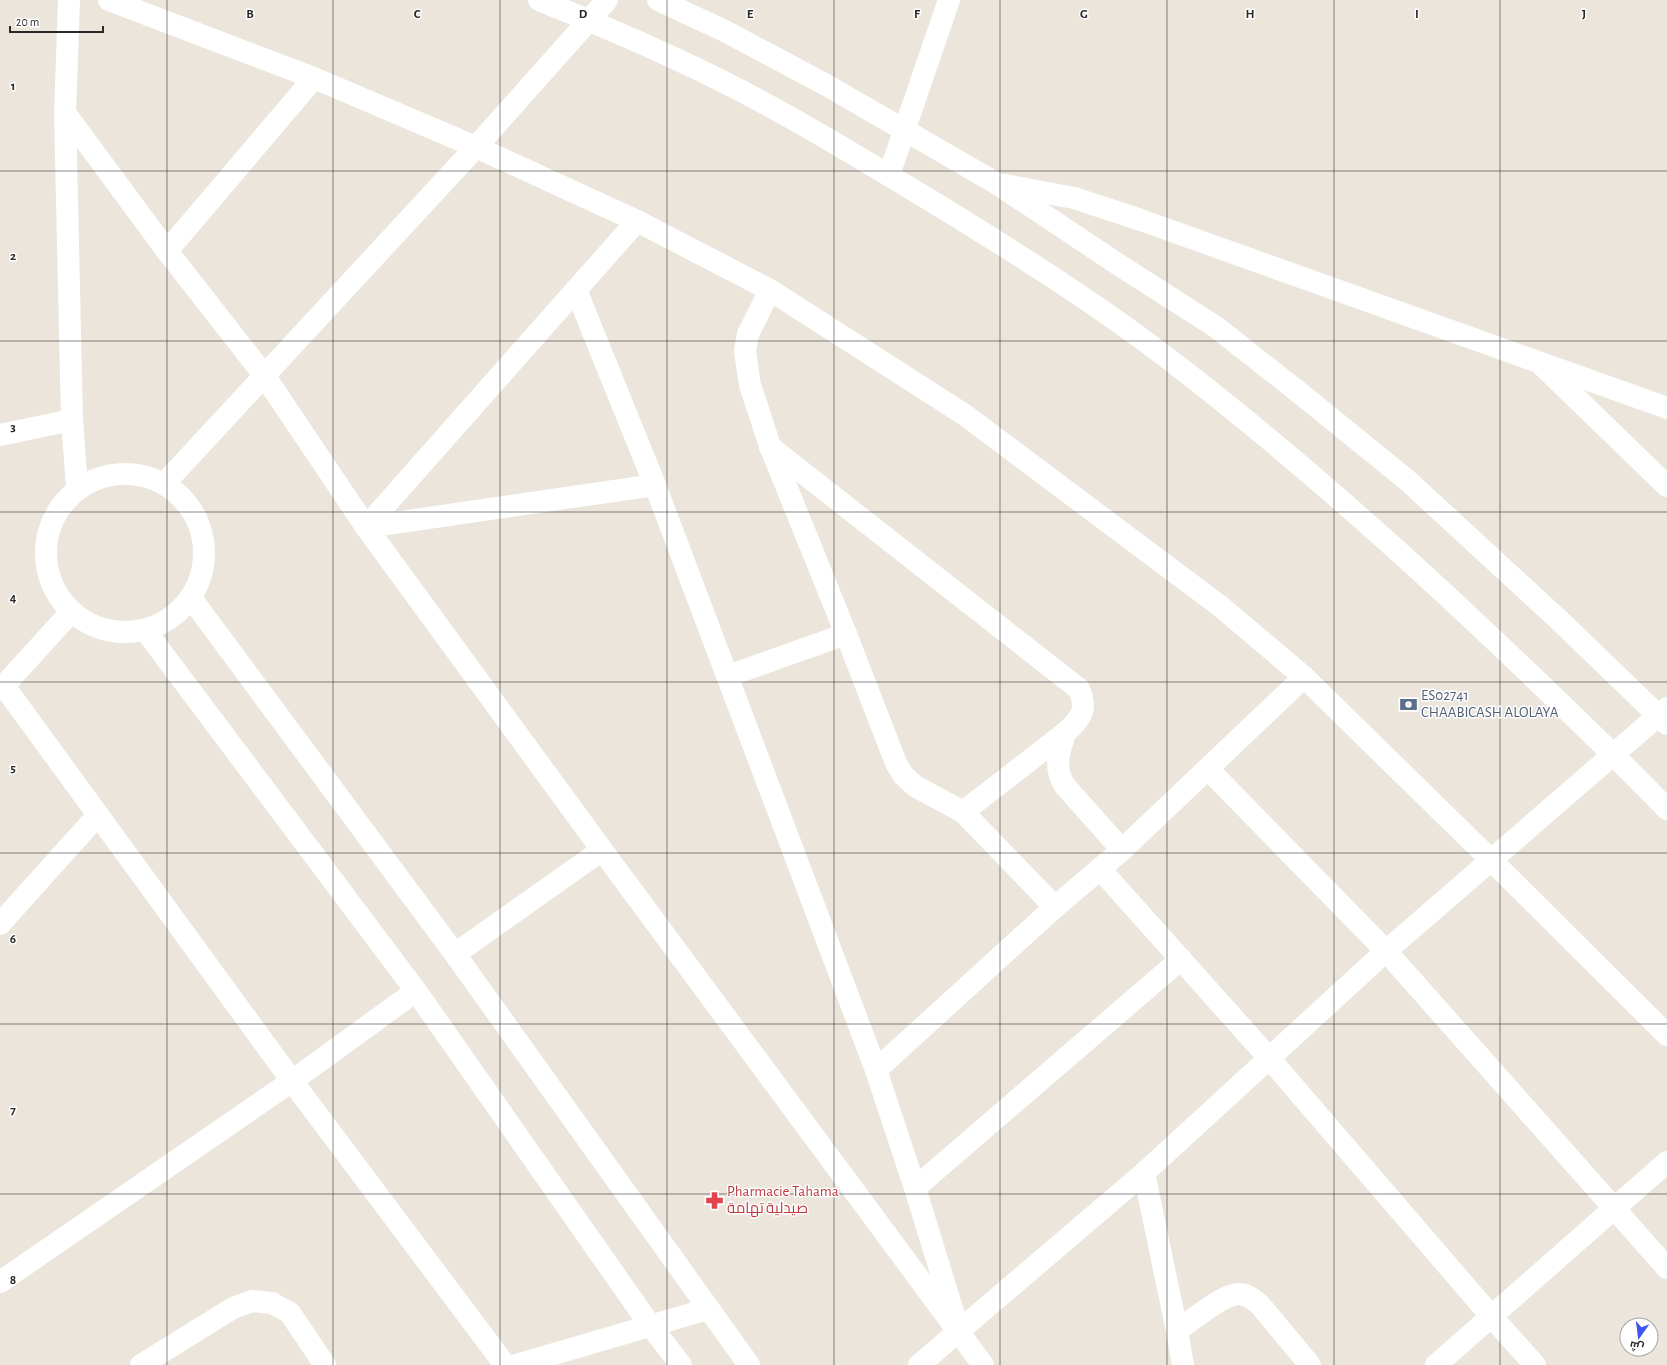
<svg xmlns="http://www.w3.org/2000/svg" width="1667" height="1365" font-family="'Alegreya Sans',Cairo,sans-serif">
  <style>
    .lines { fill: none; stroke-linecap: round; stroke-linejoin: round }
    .minor { stroke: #fff; stroke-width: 22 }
    .grid { fill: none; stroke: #292929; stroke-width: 1; stroke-opacity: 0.55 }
    .labels { text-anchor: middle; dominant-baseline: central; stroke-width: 3; stroke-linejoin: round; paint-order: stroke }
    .service-label { font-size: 15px; fill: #4e5e75; stroke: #fff; text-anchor: start }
    .health-label { font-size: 15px; fill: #be3a42; stroke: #fff; text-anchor: start }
    .grid-label { font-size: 13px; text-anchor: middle; font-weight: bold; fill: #292929; stroke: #fff; stroke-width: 3; stroke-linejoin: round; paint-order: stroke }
  </style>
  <rect width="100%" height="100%" fill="#ebe5db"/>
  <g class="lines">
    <!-- minor -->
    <g class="minor">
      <polyline points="69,0 65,113 72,420 77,488"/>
      <polyline points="109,0 314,78 476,147 637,221 770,290 965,415 1220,606 1304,677 1491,860 1667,1035"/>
      <path d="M539 0C591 21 643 43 693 67 778 107 858 157 938 205 1016 253 1094 302 1166 357 1263 431 1355 511 1445 594 1520 664 1595 735 1667 809"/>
      <polyline points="658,0 723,30 828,86 996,183 1113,261 1216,327 1301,394 1407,480 1559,620 1667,724"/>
      <polyline points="65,113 167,251 264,375 366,527 602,850 983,1365"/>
      <polyline points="889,175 949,0"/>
      <polyline points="1005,185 1074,198 1141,220 1667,408"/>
      <polyline points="167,251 314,78"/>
      <polyline points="576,290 655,485 876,1070 915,1188 954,1315"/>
      <polyline points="770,290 748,334 745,351 750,385 770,446 846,634 896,763 903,775 915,786 963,812 1055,907"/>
      <polyline points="1543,366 1667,486"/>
      <polyline points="0,435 72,420"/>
      <path d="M770 447 1079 689C1088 711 1081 718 1065 733L963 812"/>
      <circle cx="125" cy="553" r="79"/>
      <polyline points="164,484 476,147 607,0"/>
      <polyline points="366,527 637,221"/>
      <polyline points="366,527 655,485"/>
      <polyline points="191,598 455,954 749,1365"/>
      <polyline points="145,630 416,991 650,1325 681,1365"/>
      <polyline points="728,676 846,634"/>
      <polyline points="0,686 4,686 292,1081 505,1365"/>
      <polyline points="0,690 71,612"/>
      <path d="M1065 733C1059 753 1053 768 1065 786L1122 850"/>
      <polyline points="1208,769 1386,951 1667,1268"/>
      <polyline points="1100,869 1269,1058 1491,1316 1535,1365"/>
      <polyline points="0,924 97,816"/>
      <polyline points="455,954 602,850"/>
      <polyline points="876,1070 1055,907 1122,850 1304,677"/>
      <polyline points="1144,1173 1177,1331 1183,1365"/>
      <polyline points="915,1188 1181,959"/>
      <polyline points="0,1282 292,1081 416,991"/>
      <path d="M1177 1331C1191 1321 1223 1294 1239 1294 1248 1294 1254 1300 1260 1305L1310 1365"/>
      <polyline points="141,1365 233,1308 252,1301 272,1303 290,1313 325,1365"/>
      <polyline points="516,1365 708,1309"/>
      <polyline points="919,1365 1144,1173 1386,951 1667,708"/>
      <polyline points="1436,1365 1667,1162"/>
    </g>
  </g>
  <!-- grid -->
  <path class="grid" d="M167 0V1365M333 0V1365M500 0V1365M667 0V1365M834 0V1365M1000 0V1365M1167 0V1365M1334 0V1365M1500 0V1365M0 171H1667M0 341H1667M0 512H1667M0 682H1667M0 853H1667M0 1024H1667M0 1194H1667"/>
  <!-- icons -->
  <defs>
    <symbol id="bank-bare" viewBox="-9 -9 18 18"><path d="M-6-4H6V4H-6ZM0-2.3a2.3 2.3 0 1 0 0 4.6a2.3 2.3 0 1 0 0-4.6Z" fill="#5c6f8a" stroke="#fff" stroke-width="2.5" paint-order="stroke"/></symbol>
    <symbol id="pharmacy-bare" viewBox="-9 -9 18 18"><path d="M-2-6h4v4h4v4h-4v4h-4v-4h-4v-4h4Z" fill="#e0444e" stroke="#fff" stroke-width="2.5" paint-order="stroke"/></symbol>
  </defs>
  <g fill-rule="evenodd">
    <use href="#bank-bare" x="1396" y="692" width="25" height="25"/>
    <use href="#pharmacy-bare" x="702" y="1188" width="25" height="25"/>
  </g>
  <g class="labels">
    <!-- service labels -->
    <g class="service-label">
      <text x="1421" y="695">ES02741<tspan x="1421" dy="17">CHAABICASH ALOLAYA</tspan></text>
    </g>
    <!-- health labels -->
    <g class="health-label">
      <text x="727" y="1191">Pharmacie Tahama<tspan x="727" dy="17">صيدلية تهامة</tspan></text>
    </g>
  </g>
  <g class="grid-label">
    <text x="250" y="18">B</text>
    <text x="417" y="18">C</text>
    <text x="583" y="18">D</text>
    <text x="750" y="18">E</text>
    <text x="917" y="18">F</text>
    <text x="1084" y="18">G</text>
    <text x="1250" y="18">H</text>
    <text x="1417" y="18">I</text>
    <text x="1584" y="18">J</text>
    <text x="13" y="90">1</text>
    <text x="13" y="260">2</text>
    <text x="13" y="431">3</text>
    <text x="13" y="602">4</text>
    <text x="13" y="772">5</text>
    <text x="13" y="943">6</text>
    <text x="13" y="1114">7</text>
    <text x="13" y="1284">8</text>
  </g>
  <!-- north arrow -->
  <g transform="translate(1639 1337) rotate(194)"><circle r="19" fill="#ffffff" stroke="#a9a9a9"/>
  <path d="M0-3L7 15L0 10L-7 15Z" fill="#3d56f5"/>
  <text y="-6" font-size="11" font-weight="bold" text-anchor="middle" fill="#292929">ش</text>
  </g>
  <!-- scale -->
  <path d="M10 26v6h93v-6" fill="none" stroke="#292929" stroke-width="2"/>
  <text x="16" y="26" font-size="12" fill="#292929" stroke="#ffffff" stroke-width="3" paint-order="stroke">20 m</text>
</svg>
